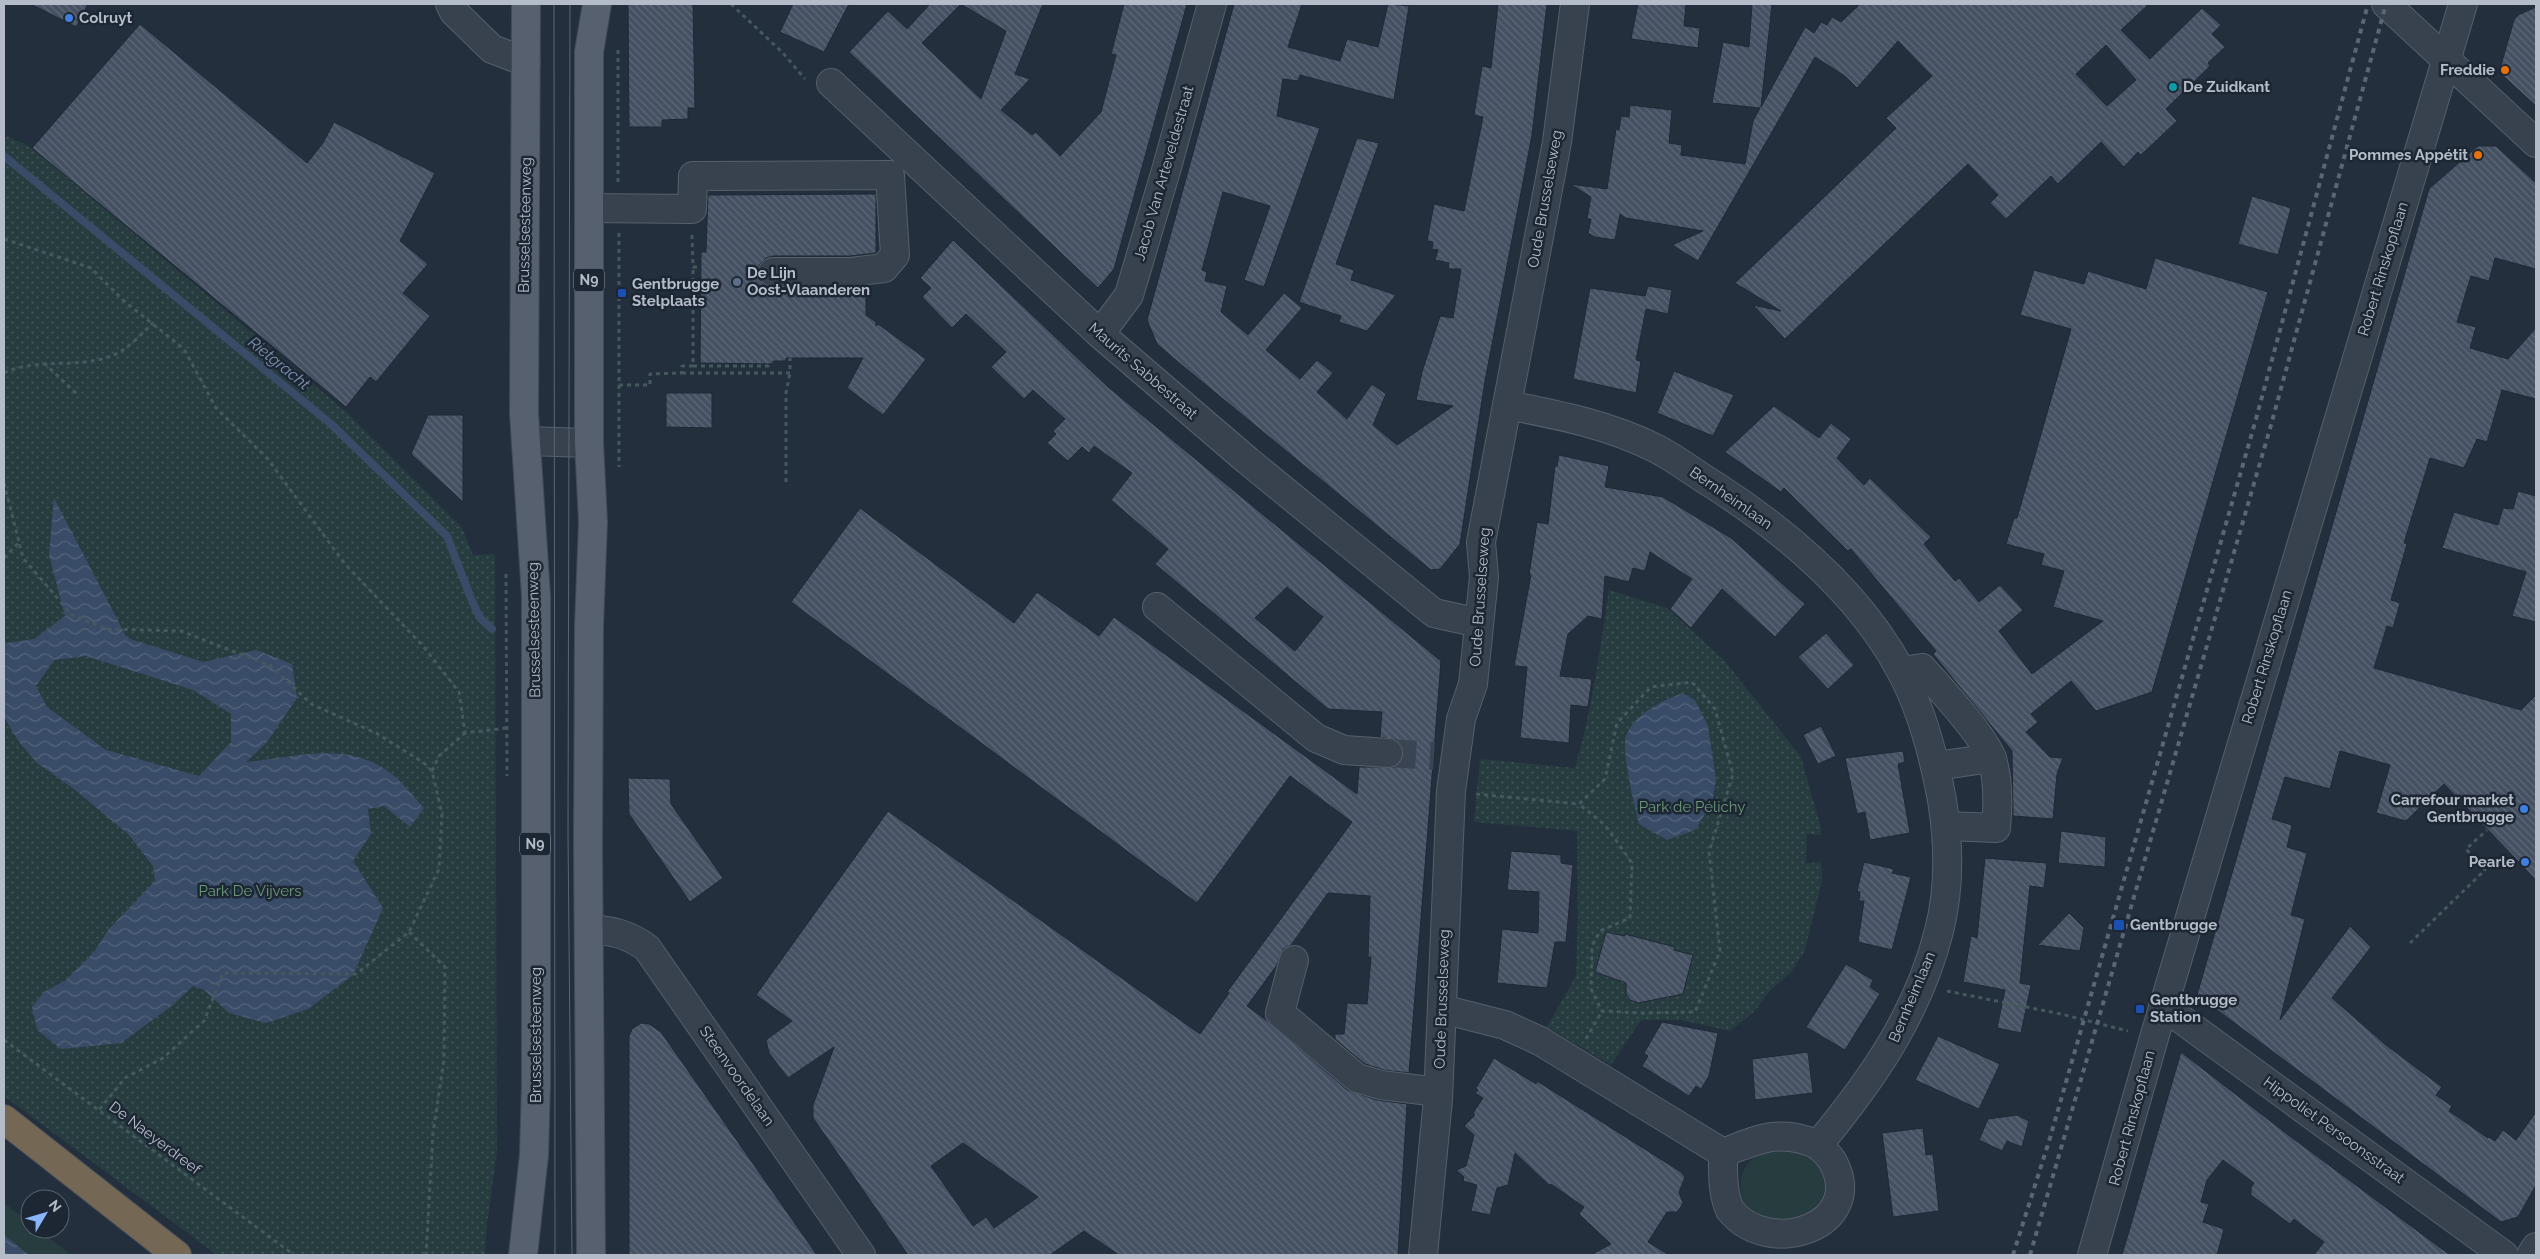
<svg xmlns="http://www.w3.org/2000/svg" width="2540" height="1259" font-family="Raleway,sans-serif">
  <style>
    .grass { fill: #263c3f }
    .park { fill: url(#park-dots) }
    .water { fill: url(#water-waves); fill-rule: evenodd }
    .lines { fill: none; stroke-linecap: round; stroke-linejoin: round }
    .stream { stroke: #394c67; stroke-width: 8 }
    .building { fill: url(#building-back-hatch); stroke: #1f2835; fill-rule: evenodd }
    .minor-tunnel { stroke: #3a4453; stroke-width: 28; stroke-dasharray: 28 14; stroke-linecap: butt }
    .minor-casing { stroke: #565f6c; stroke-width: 30 }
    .major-casing { stroke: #414a57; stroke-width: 30 }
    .highway-casing { stroke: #434c59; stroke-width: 30 }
    .path { stroke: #44595c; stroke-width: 3; stroke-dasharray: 4 4; stroke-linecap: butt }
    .minor { stroke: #38414e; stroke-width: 28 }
    .major { stroke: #56606e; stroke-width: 28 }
    .highway { stroke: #746855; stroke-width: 28 }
    .tram { stroke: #5a6575; stroke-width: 1 }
    .rail { stroke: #5a6575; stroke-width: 4; stroke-dasharray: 5 5; stroke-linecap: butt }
    .shop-dot { fill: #3f7fe0; stroke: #1d2633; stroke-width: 2 }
    .food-dot { fill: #e8710a; stroke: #1d2633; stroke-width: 2 }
    .culture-dot { fill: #0f9aa8; stroke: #1d2633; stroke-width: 2 }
    .service-dot { fill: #5c6f8a; stroke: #1d2633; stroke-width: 2 }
    .transit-dot { fill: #1a4fb4; stroke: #1d2633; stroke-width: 2 }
    .labels { text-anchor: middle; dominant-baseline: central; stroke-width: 5; stroke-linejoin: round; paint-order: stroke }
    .shield { fill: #1d2633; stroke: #878f9c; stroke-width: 1 }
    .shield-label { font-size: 14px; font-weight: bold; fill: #b4bcc9 }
    .poi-label { font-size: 15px; font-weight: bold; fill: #b4bcc9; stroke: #1d2633; text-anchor: start }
    .street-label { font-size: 15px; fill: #b4bcc9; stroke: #1d2633 }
    .park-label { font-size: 15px; fill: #6b9a76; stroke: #1d2633 }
    .water-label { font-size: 16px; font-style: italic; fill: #7c92b1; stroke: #1d2633 }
  </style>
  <defs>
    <pattern id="park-dots" width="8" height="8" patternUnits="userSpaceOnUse" patternTransform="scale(1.25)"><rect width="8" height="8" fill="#263c3f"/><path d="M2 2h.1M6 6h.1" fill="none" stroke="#435659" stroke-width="1.8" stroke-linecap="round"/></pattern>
    <pattern id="water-waves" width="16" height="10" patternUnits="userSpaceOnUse" patternTransform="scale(1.25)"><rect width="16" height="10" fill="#394c67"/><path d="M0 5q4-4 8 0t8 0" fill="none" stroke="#53647b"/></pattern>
    <pattern id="building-back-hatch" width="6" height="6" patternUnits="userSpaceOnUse" patternTransform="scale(1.25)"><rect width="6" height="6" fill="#455162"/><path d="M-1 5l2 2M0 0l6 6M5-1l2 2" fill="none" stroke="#5d6877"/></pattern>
  </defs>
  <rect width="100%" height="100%" fill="#242f3e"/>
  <!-- grass -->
  <g class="grass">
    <path d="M1776 1146C1812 1154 1828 1157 1826 1200L1790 1233 1746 1213C1733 1179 1742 1158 1776 1146Z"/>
    <polygon points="4,1203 30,1223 30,1229 38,1229 71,1255 4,1255"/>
  </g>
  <!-- park -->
  <g class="park">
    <polygon points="7,136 32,148 344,410 462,528 473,555 495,554 497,1151 487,1224 485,1255 217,1255 4,1096 4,141"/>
    <path d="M1609 590 1667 608 1724 660 1801 757 1821 828V835L1807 834 1806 863 1821 862 1822 880 1805 950 1792 971 1767 994 1755 1011 1730 1031 1681 1020H1641L1611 1065 1547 1027 1576 976 1578 916 1577 831 1474 822 1480 759 1575 768C1592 710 1600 650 1609 590Z"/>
  </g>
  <!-- water -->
  <g class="water">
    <path d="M54 498 127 638 203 662 256 650 292 664 297 698 267 742 246 762C294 758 346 740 389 772 402 781 413 796 424 808L410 827 384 806 368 809 371 834 353 861 383 908 353 975 308 1009 266 1023 229 1013 204 990 193 986 173 1005 121 1043 61 1049 37 1030 32 1007 44 992 66 980 95 951 108 930 155 881 153 866 129 835 74 789 37 763 19 742 4 717V641L7 643 34 639 65 616 49 555ZM86 656 193 690 231 714V742L199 776 106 750 47 707 36 686 54 660Z"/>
    <path d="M1683 693 1695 700 1708 726 1716 780 1712 803 1695 830 1667 840 1639 824C1635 808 1621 751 1626 736 1634 714 1663 700 1683 693Z"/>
    <polygon points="4,1235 29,1255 4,1255"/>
  </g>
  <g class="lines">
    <!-- stream -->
    <polyline class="stream" points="4,156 331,424 447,536 472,601 480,618 492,629"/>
  </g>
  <!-- building -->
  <g class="building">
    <polygon points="31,4 88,4 76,27"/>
    <polygon points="628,4 693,4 695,108 688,108 688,119 662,120 662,127 629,127"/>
    <polygon points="793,4 849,4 824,52 780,32"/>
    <polygon points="930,4 961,4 922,43 981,99 1006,31 961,4 1043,4 1015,74 1030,79 1001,110 1032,135 1036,132 1060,156 1101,112 1116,55 1111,54 1124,4 1187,4 1114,269 1098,288 849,52 888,11 907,29"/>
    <polygon points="1234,4 1302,4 1288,47 1340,61 1347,39 1378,47 1388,4 1409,6 1394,100 1300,75 1298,81 1283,79 1277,116 1320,128 1264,287 1244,280 1270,206 1223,192 1202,270 1207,272 1205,281 1227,286 1221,312 1248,335 1284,293 1302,308 1266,350 1300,379 1317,360 1333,373 1317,392 1347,419 1372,384 1386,394 1373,425 1397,445 1453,406 1416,400 1422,372 1440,316 1453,318 1461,269 1448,269 1449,263 1435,260 1438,250 1432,249 1433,242 1427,241 1434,204 1464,211 1483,117 1474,115 1482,66 1491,68 1498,4 1547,4 1532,135 1485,381 1460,544 1440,569 1431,570 1178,362 1157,344 1147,320"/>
    <polygon points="1638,4 1686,4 1684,26 1700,28 1698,48 1631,39"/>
    <path d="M1752 4H1772L1761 107 1805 27 1814 33 1821 22 1827 25 1832 17 1841 22 1860 4H2149L2121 30 2150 59 2202 8 2221 25 2212 34 2225 47 2208 63 2210 66 2166 109 2177 121 2141 155 2138 152 2124 167 2101 142 2058 184 2051 176 2006 219 1990 203 1998 195 1968 164 1785 339 1753 305 1781 311 1735 283 1896 128 1886 118 1932 76 1898 41 1857 88 1845 76 1815 57 1698 261 1672 245 1703 231 1626 218 1620 214 1615 240 1595 237 1588 233 1591 219H1587L1591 197 1570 184 1607 189 1616 129 1619 130 1621 116 1629 117 1630 105 1672 110 1669 143 1682 145 1681 155 1745 164 1753 121 1760 108 1712 103 1723 42 1749 47ZM2106 45 2136 80 2107 106 2076 74Z"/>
    <polygon points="2536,7 2536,106 2499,72 2514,20 2518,15"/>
    <polygon points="140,24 307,163 323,143 334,122 435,173 400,241 428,264 403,293 430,316 376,382 370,377 346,407 32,148"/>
    <polygon points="1357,138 1379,143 1336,264 1354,270 1351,280 1396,295 1367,331 1339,322 1341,316 1299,302"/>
    <polygon points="2478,146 2496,146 2536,183 2536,269 2495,258 2489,281 2471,276 2457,322 2476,327 2470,348 2508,359 2536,328 2536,399 2502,390 2487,442 2477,439 2464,468 2430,458 2404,543 2407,544 2391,600 2400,603 2393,628 2387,626 2374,668 2521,710 2536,695 2536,880 2444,784 2406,821 2376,813 2390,765 2340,751 2330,789 2285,777 2272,819 2292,825 2287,847 2307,853 2291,915 2305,919 2280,1020 2350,926 2371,947 2332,998 2386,1045 2442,1087 2436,1095 2452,1106 2449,1111 2488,1138 2489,1137 2495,1141 2503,1130 2516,1140 2536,1112 2536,1185 2518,1217 2501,1222 2197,995 2429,189"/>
    <polygon points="876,194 876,253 850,256 773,256 766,258 760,264 757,272 759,279 765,285 773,288 866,286 866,315 876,322 876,326 878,324 926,359 883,415 847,388 863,358 786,358 786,361 773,361 773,364 700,363 701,252 706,252 708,195"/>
    <polygon points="2252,196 2291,208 2278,255 2238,244"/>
    <path d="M953 240 1108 387 1441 661 1409 1073 1384 1070 1365 1064 1335 1039V1034H1344L1347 1003 1367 1004 1371 957H1368L1370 896 1328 893 1291 945 1283 949 1277 965 1247 1006 1266 1020 1347 1090 1377 1100 1407 1104 1398 1255H1119L1084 1231 1050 1255H908L813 1118V1105L834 1047 788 1078 769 1053 766 1040 792 1021 756 995 888 811 1200 1034 1229 993 1227 992 1352 822 1290 776 1197 903 791 602 860 508 1014 623 1037 592 1099 636 1114 617 1357 794 1359 767H1394L1401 762 1403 755 1402 747 1397 740 1380 737 1382 712 1328 709 1155 564 1168 549 1111 500 1132 473 1094 446 1089 453 1082 447 1068 461 1047 443 1056 434 1053 431 1065 419 1033 390 1024 399 991 367 1006 352 966 314 952 328 922 297 931 288 920 278ZM1287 587 1323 617 1295 651 1255 618ZM963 1143 1038 1197 994 1228 986 1217 973 1226 931 1166Z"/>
    <polygon points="2155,258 2268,292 2152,692 2096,711 2071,681 2031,714 2038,722 2026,732 2050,757 2063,758 2057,774 2053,819 2013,816 2012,751 1933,654 1936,651 1851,549 1848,551 1784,488 1781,492 1725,452 1774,406 1819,438 1831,423 1851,439 1837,458 1864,485 1870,478 1931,537 1924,544 1955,581 1959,578 1979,602 2000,585 2023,610 1999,631 2032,674 2103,621 2053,607 2064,571 2041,565 2044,554 2006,544 2014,518 2017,518 2071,329 2020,315 2034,270 2084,284 2088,271 2146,289"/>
    <polygon points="1648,286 1672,290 1668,314 1646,309 1636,360 1641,361 1636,393 1573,379 1590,288 1645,296"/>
    <polygon points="1674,371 1734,395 1713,436 1657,413"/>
    <polygon points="666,393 712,393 712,428 666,427"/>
    <polygon points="428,415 463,415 463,502 411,454"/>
    <polygon points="1559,455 1609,466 1605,487 1663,497 1731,538 1805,604 1775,637 1722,589 1691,628 1670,609 1692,579 1650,552 1645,571 1633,568 1629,582 1605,576 1602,619 1588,616 1568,634 1560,676 1592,679 1588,707 1571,705 1569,743 1520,738 1527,667 1514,666 1531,575 1529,575 1537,522 1548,524 1555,466 1557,466"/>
    <polygon points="2518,491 2536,496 2536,622 2512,616 2526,572 2442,548 2454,512 2498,525 2503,508 2513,509"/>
    <polygon points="1826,633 1854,665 1828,689 1798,657"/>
    <polygon points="1821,726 1836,756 1818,764 1803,735"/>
    <polygon points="1903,751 1905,762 1898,764 1910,833 1870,840 1865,812 1857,814 1845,758"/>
    <polygon points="628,778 670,779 671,804 723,878 690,902 629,814"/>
    <polygon points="2061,831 2106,837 2105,867 2058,863"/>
    <polygon points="1511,851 1561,855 1561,863 1573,865 1566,942 1555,942 1547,988 1497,983 1502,929 1538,933 1539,892 1507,890"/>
    <polygon points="1985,858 2047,863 2044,888 2030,886 2020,983 2031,985 2021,1033 1997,1028 2005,990 1963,982 1971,936 1977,938"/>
    <polygon points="1864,862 1894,869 1892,873 1911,877 1892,950 1858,942 1864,901 1859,901 1860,892 1857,891"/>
    <polygon points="2069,913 2084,928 2080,951 2038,945"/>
    <polygon points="1606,932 1625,936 1625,934 1675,947 1674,950 1693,955 1683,994 1638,1003 1630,1000 1626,994 1626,983 1595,972"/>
    <polygon points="1846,964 1873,980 1870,987 1880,994 1845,1050 1806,1027"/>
    <polygon points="1662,1022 1718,1033 1709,1076 1701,1089 1696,1086 1689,1096 1642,1066 1648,1056 1644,1053"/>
    <polygon points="641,1023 649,1024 661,1032 817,1255 629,1255 629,1036 632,1029"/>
    <polygon points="1938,1036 2000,1064 1979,1109 1915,1080"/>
    <polygon points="1808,1052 1813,1093 1755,1100 1752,1059"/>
    <polygon points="2181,1052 2291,1137 2450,1255 2314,1255 2324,1242 2294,1219 2290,1224 2251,1195 2251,1188 2254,1183 2223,1160 2207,1180 2201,1202 2209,1204 2203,1222 2224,1229 2217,1255 2122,1255"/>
    <polygon points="1494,1058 1536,1084 1537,1081 1681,1172 1685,1177 1679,1192 1683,1203 1681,1207 1677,1212 1667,1212 1648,1242 1669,1255 1591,1255 1611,1244 1579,1214 1584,1207 1551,1184 1549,1185 1515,1153 1508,1185 1497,1188 1490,1215 1471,1211 1477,1185 1463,1181 1464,1177 1456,1170 1466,1166 1474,1135 1464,1126 1475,1115 1473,1113 1483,1098 1475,1093 1478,1090 1476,1088"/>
    <polygon points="2017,1115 2029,1121 2022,1147 2007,1141 2002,1151 1979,1140 1988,1119"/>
    <polygon points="1923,1128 1926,1155 1933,1154 1939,1211 1893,1217 1882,1133"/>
  </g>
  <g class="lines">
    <!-- minor-tunnel -->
    <polyline class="minor-tunnel" points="1388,753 1434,756"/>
    <defs>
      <g id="minor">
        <polyline points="450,4 454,12 492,49 526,62"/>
        <polyline points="2386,4 2536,143"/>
        <polyline points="831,83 1100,334 1248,461 1434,613 1479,623"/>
        <polyline points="589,208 692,209 693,176 890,175 895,255 884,268 851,272 773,272"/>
        <polyline points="1100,334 1129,295 1167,167 1212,4"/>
        <polyline points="526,441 589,443"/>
        <polyline points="1157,607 1316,738 1344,750 1388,753"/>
        <path d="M1901 671 1922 668C1939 687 1985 737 1992 759 1999 781 1998 806 1996 828L1946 826"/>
        <polyline points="1936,766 1992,758"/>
        <path d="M590 929C613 931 628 934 647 948L861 1255"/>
        <polyline points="1294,960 1280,1013 1357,1078 1381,1085 1438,1092"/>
        <polyline points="2163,1006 2504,1255"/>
        <path d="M1442 1009 1505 1025 1540 1041 1723 1153C1759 1139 1781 1128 1818 1145 1872 1080 1918 1014 1939 931 1950 888 1949 843 1942 800 1934 757 1922 710 1901 671 1860 594 1789 534 1717 487 1697 475 1678 460 1657 449 1610 425 1559 415 1507 405"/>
        <path d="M1723 1153C1723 1171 1722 1193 1730 1210 1769 1259 1867 1226 1833 1162 1830 1156 1823 1150 1818 1145"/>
        <polyline points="1423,1255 1438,1099 1451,791 1461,719 1473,684 1484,577 1481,542 1557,142 1575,4"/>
        <polyline points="2092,1255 2154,1038 2463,4"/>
        <polyline points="2531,1255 2536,1247"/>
      </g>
      <g id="major">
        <polyline points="523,1255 534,1155 536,1083 536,596 524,413 526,4"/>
        <polyline points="591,1255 588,847 589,626 593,522 589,443 589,52 597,4"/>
      </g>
      <polyline id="highway" points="4,1119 177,1255"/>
    </defs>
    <!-- minor casing -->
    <use href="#minor" class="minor-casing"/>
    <!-- major casing -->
    <use href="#major" class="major-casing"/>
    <!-- highway casing -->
    <use href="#highway" class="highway-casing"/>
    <!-- path -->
    <g class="path">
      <polyline points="731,4 783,53 805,79"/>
      <polyline points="618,50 618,182"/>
      <polyline points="619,233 619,467"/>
      <polyline points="692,235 693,267 701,267"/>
      <polyline points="4,239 91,268 124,301 184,349 216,408 267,458 345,564 423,646 459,692 465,733 507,728"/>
      <polyline points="44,363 79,396"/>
      <polyline points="693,366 768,366 768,364"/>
      <path d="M4 373C40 356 82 371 118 353 130 347 142 333 153 323"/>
      <polyline points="682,373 790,373 790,358"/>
      <polyline points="619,385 650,385 650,374 682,373 682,366 693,366 693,267"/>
      <polyline points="786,482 786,393 790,373"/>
      <polyline points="4,483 19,542"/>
      <polyline points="4,558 19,542 23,558 72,615 107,629 181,631 271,666 311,704 376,733 424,763 432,771 442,814 439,869 409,932 356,974 223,973 204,1021 163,1058 125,1078 99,1110"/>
      <polyline points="506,574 507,776"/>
      <polyline points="432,771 439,756 465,733"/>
      <polyline points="1476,794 1579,804 1605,779 1617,723 1651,687 1692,682 1715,709 1733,774 1709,852 1720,951 1695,1012 1640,1013 1602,1011 1591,989 1592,946 1600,931 1630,918 1632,863 1605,825 1579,804"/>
      <polyline points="409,932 445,967 444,1060 433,1133 426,1255"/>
      <polyline points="2410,943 2485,870 2466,849 2487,830"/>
      <polyline points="1947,991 2061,1014 2128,1031"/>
      <polyline points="1586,1039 1602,1011"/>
      <polyline points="4,1040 294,1255"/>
    </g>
    <!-- minor -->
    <use href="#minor" class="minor"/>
    <!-- major -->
    <use href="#major" class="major"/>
    <!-- highway -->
    <use href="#highway" class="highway"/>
    <!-- tram -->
    <g class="tram">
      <polyline points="554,4 555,1255"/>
      <polyline points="570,4 568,834 572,1255"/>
    </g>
    <!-- rail -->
    <g class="rail">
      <polyline points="2013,1255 2050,1138 2256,419 2368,4"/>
      <polyline points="2030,1255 2271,425 2386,4"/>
    </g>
  </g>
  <!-- markers -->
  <g class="shop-dot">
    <circle cx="69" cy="18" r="5"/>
    <circle cx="2524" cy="809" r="5"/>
    <circle cx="2525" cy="862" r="5"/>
  </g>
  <g class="food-dot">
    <circle cx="2505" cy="70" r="5"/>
    <circle cx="2478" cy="155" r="5"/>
  </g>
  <circle class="culture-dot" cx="2173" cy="87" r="5"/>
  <circle class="service-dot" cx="737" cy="282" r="5"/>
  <g class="transit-dot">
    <rect x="617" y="288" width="10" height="10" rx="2.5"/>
    <rect x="2113" y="919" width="12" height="12" rx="2.5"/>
    <rect x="2135" y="1004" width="10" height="10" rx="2.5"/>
  </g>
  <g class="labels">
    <!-- shield labels -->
    <g class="shield">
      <rect x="574" y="268.5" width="30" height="23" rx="4"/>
      <rect x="520" y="832.5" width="30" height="23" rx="4"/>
    </g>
    <g class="shield-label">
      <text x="589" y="280">N9</text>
      <text x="535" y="844">N9</text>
    </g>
    <!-- poi labels -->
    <g class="poi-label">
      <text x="79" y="18">Colruyt</text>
      <text x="2495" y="70" text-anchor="end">Freddie</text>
      <text x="2183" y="87">De Zuidkant</text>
      <text x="2468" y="155" text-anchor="end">Pommes Appétit</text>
      <text x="747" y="273">De Lijn<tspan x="747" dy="17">Oost-Vlaanderen</tspan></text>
      <text x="632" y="284">Gentbrugge<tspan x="632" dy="17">Stelplaats</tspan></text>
      <text x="2514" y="800" text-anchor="end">Carrefour market<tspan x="2514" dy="17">Gentbrugge</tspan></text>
      <text x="2515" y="862" text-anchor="end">Pearle</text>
      <text x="2130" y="925">Gentbrugge</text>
      <text x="2150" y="1000">Gentbrugge<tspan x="2150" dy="17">Station</tspan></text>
    </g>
    <!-- street labels -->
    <g class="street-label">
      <text transform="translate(1164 173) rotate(-74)">Jacob Van Arteveldestraat</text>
      <text transform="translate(1545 199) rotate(-80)">Oude Brusselseweg</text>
      <text transform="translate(525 225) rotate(-89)">Brusselsesteenweg</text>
      <text transform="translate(2383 269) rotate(-73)">Robert Rinskopflaan</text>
      <text transform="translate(1143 371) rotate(41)">Maurits Sabbestraat</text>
      <text transform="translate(1731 498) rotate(35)">Bernheimlaan</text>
      <text transform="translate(1480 597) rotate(-86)">Oude Brusselseweg</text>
      <text transform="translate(534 630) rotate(-91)">Brusselsesteenweg</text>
      <text transform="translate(2267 657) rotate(-73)">Robert Rinskopflaan</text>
      <text transform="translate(1912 997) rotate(-67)">Bernheimlaan</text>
      <text transform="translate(1442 999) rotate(-88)">Oude Brusselseweg</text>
      <text transform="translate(536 1035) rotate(-90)">Brusselsesteenweg</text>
      <text transform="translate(737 1076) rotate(55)">Steenvoordelaan</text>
      <text transform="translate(2132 1118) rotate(-75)">Robert Rinskopflaan</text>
      <text transform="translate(2334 1130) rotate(36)">Hippoliet Persoonsstraat</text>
      <text transform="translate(155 1138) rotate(37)">De Naeyerdreef</text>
    </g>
    <!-- park labels -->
    <g class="park-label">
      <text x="1692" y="807">Park de Pélichy</text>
      <text x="250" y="891">Park De Vijvers</text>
    </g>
    <!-- water labels -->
    <g class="water-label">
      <text transform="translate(279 363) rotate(39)">Rietgracht</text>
    </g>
  </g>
  <!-- border -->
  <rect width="2540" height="1259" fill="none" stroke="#b4bcc9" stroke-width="10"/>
  <!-- north arrow -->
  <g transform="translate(45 1214) rotate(52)"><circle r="24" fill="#1d2633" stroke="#59626f"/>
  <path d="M0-4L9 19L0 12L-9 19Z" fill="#8ab4f8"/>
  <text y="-8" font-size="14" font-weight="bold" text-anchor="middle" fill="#b4bcc9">N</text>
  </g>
</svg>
